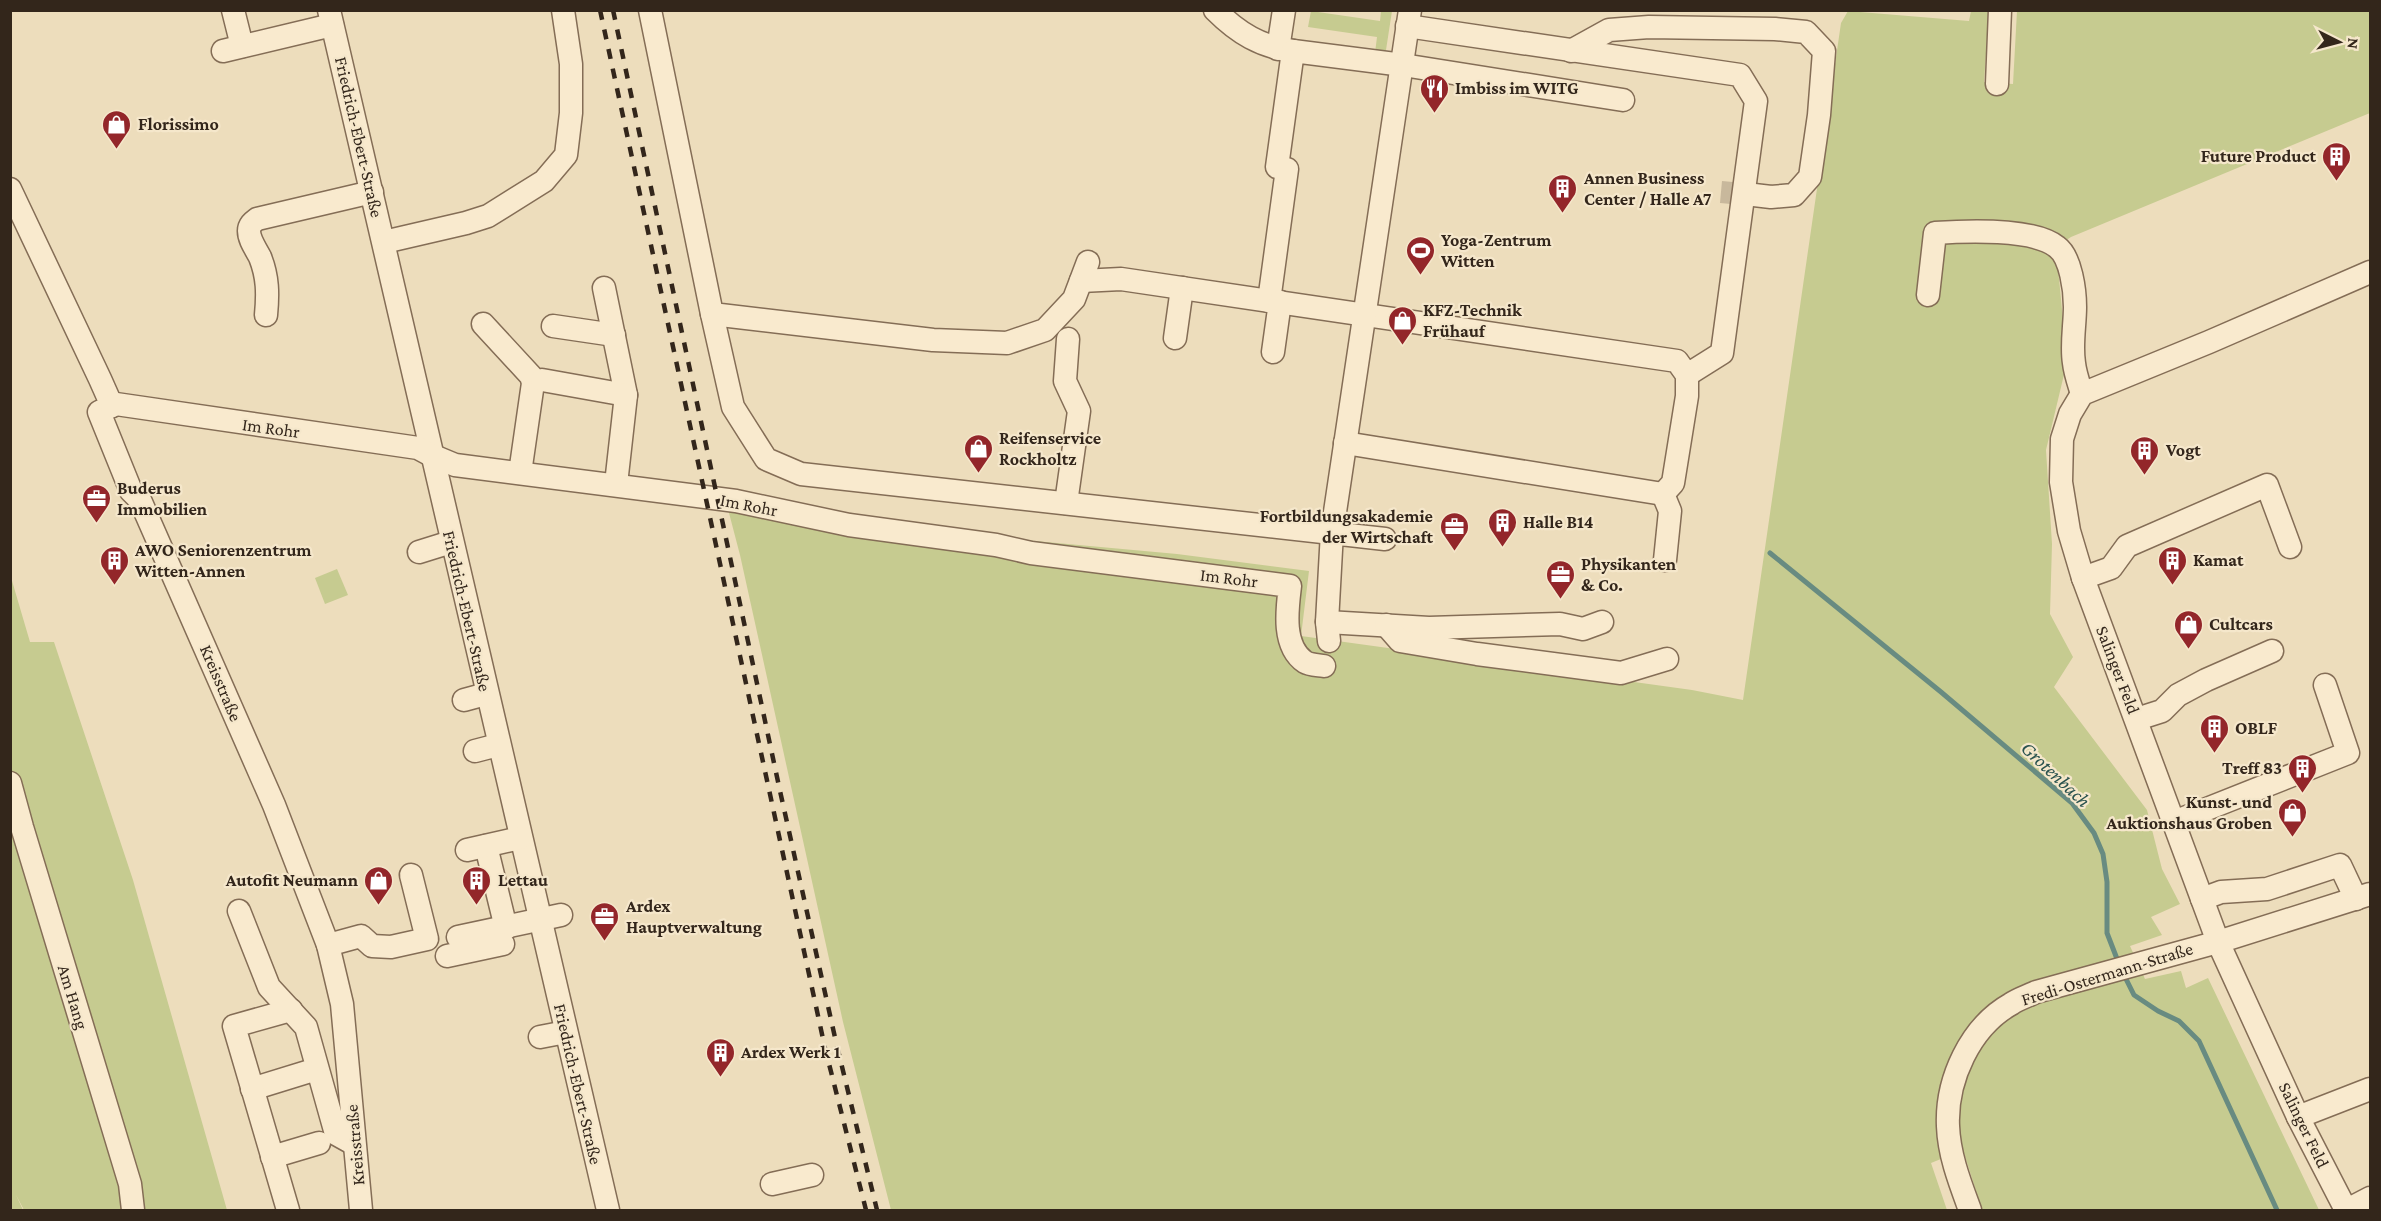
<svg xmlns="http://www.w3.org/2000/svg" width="2381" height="1221" font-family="'Crimson Pro',serif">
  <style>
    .green { fill: #c6cb90 }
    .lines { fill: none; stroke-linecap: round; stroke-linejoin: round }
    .stream { stroke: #688b81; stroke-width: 5 }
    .minor-tunnel { stroke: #c8b89c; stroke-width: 22; stroke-dasharray: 22 11; stroke-linecap: butt }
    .minor-casing { stroke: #846d56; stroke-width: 25 }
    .minor { stroke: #f9eace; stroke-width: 22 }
    .rail { stroke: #33261b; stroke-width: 4.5; stroke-dasharray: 10 10; stroke-linecap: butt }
    .labels { text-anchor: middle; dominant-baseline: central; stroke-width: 4.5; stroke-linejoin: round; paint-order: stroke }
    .poi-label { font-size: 18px; font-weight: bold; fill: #33261b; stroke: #f5e7cb; text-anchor: start }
    .street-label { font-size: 18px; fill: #33261b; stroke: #f5e7cb }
    .water-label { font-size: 20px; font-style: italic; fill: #2a534f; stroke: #f5e7cb }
  </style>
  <rect width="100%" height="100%" fill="#edddbc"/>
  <!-- green -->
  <g class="green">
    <polygon points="1311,11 1380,21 1381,11 1392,11 1386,50 1382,54 1375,53 1377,37 1308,27"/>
    <polygon points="1848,11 1969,21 1971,11 1989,11 1984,82 2013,84 2017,11 2370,11 2370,113 2071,237 2056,247 2067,362 2046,450 2052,544 2050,614 2073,657 2054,687 2147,810 2162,869 2180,904 2151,917 2162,935 2130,946 2145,979 2181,971 2186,988 2208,978 2319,1210 1982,1210 1963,1150 1931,1163 1947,1210 891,1210 843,1022 740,555 723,490 852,521 993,537 1177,554 1309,571 1301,636 1692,690 1743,700 1841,23"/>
    <polygon points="337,569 348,595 325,604 315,578"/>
    <polygon points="10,574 30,642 54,642 133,880 227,1210 24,1210 16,1195 23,1210 11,1210"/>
  </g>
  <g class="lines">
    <!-- stream -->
    <g class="stream">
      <polyline points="1770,553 1941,692 2072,803 2094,833 2103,854 2107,882 2107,933 2119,964"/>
      <polyline points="2123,973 2134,995 2158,1011 2179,1021 2199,1041 2277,1210"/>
    </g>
    <!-- minor-tunnel -->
    <polyline class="minor-tunnel" points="1721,192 1754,195"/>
    <defs>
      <g id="minor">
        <polyline points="233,10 242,46"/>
        <polyline points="329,10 608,1210"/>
        <polyline points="650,10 712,314 933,340 1007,343 1045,330 1074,299 1088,262"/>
        <path d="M1215 10C1238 33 1261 47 1293 51"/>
        <polyline points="1407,26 1740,75 1756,101 1722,353 1687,375"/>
        <polyline points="1278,49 1284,10"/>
        <polyline points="223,51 332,25"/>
        <polyline points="1571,51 1609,30 1649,27 1775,29 1806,32 1824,51 1819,115 1810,177 1794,195 1771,197 1754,195"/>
        <polyline points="1997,84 2000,10"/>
        <polyline points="10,189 100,379 112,406 99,412 131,491 140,500 274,805 328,945 342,1004 361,1210"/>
        <polyline points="384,242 466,223 488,216 544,181 566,155 571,113 571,64 563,10"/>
        <polyline points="1081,281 1121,279 1677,361 1687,375 1687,396 1673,483 1663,494 1345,443"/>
        <polyline points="604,288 626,395 616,484"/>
        <path d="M1928 295 1935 233C1964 231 2034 228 2057 247 2071 257 2075 291 2075 307 2075 325 2071 345 2074 363 2075 373 2079 384 2082 394"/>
        <polyline points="1269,301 1287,169 1277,167 1293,51 1403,65 1623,100"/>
        <polyline points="712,314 733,407 766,459 801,474 1385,539"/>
        <path d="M266 315C268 294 268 277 260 257 256 249 249 240 249 231 249 225 253 222 257 219L372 192"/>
        <polyline points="483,324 531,376 533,383 520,473"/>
        <polyline points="553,326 614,335"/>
        <polyline points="1175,338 1182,288"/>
        <polyline points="1273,352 1280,302"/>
        <polyline points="542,380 626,395"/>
        <path d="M112 406 116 404 418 448 431 455 455 465 736 501 849 525 996 545 1031 553 1290 586C1287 610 1282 646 1305 662 1310 665 1318 665 1324 666"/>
        <polyline points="1663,494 1670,511 1665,560"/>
        <polyline points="1066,503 1079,411 1065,381 1068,339"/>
        <polyline points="419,552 451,542"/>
        <polyline points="2083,578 2111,568 2127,546 2267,485 2290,547"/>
        <polyline points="1327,622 1429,628 1560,624 1583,629 1602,622"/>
        <polyline points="1386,625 1400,641 1477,654 1621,673 1667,659"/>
        <polyline points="1329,641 1327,622 1332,532 1410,10"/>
        <polyline points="464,700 486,694"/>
        <polyline points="2137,719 2162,711 2178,695 2206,680 2272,651"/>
        <polyline points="475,751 498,745"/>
        <polyline points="10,783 22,827 130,1184 133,1210"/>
        <polyline points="2174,822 2348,753 2325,685"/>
        <polyline points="486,846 506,928"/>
        <polyline points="467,850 520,838"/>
        <polyline points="2202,899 2221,892 2267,889 2340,865 2356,899"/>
        <polyline points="239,911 269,987 306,1027 336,1134 354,1144"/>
        <polyline points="458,937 561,915"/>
        <polyline points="328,945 361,936 372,946 391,947 427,939 411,875"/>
        <polyline points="447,956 503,944"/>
        <polyline points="540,1037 566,1032"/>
        <polyline points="252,1089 307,1072"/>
        <polyline points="2298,1117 2370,1089"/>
        <polyline points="272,1157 319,1143"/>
        <polyline points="772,1184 812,1175"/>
        <polyline points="288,1210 234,1026 291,1010"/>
        <path d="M1970 1210C1960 1183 1949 1155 1948 1126 1946 1080 1970 1027 2011 1004 2018 999 2028 996 2036 992L2218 942 2370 894"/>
        <polyline points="2346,1210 2298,1117 2218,942 2083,578 2069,531 2061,482 2062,439 2070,414 2082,394 2209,342 2370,272"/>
        <polyline points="2347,1210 2370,1198"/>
      </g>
    </defs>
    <!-- minor casing -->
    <use href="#minor" class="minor-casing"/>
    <!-- minor -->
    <use href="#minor" class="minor"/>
    <!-- rail -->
    <g class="rail">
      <polyline points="600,10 825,1048 866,1210"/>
      <polyline points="613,10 780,791 836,1042 877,1210"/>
    </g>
  </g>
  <!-- icons -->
  <defs>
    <symbol id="restaurant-pin" viewBox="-11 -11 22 30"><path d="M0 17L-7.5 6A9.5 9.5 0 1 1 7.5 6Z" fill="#93262a" stroke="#f5e7cb"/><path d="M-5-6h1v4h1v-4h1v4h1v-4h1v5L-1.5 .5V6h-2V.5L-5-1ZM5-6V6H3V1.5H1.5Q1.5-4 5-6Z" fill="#fff"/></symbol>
    <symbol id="shop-pin" viewBox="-11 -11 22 30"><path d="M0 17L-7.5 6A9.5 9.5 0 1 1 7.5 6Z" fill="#93262a" stroke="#f5e7cb"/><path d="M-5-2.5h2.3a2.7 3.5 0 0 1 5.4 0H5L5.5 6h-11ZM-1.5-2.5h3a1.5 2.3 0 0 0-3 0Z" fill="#fff"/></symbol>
    <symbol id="building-pin" viewBox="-11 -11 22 30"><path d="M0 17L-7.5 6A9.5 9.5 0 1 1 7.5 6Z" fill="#93262a" stroke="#f5e7cb"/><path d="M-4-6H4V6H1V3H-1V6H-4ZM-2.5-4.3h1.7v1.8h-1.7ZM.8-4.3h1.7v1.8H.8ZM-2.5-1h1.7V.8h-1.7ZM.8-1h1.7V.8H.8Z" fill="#fff"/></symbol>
    <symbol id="stadium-pin" viewBox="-11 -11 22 30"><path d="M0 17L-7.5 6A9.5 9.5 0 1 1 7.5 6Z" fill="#93262a" stroke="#f5e7cb"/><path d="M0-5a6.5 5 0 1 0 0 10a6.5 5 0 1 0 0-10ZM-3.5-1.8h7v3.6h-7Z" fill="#fff"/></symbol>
    <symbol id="office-pin" viewBox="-11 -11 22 30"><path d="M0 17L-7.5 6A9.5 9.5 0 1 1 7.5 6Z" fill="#93262a" stroke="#f5e7cb"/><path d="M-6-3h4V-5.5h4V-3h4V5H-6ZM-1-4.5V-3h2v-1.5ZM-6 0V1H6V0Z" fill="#fff"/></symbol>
  </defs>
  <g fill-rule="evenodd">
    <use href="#restaurant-pin" x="1418" y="72" width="33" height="45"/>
    <use href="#shop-pin" x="100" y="108" width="33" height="45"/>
    <use href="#building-pin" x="2320" y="140" width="33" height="45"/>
    <use href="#building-pin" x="1546" y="172" width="33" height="45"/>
    <use href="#stadium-pin" x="1404" y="234" width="33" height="45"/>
    <use href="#shop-pin" x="1386" y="304" width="33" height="45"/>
    <use href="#shop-pin" x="962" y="432" width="33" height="45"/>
    <use href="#building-pin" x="2128" y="434" width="33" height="45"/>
    <use href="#office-pin" x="80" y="482" width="33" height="45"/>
    <use href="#building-pin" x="1486" y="506" width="33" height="45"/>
    <use href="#office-pin" x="1438" y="510" width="33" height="45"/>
    <use href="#building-pin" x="98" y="544" width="33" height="45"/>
    <use href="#building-pin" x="2156" y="544" width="33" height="45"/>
    <use href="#office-pin" x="1544" y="558" width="33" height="45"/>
    <use href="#shop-pin" x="2172" y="608" width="33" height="45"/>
    <use href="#building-pin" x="2198" y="712" width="33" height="45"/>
    <use href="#building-pin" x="2286" y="752" width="33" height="45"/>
    <use href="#shop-pin" x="2276" y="796" width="33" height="45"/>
    <use href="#shop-pin" x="362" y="864" width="33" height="45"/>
    <use href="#building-pin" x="460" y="864" width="33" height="45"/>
    <use href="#office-pin" x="588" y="900" width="33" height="45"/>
    <use href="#building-pin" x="704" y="1036" width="33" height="45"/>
  </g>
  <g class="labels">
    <!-- poi labels -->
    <g class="poi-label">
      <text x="1455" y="88">Imbiss im WITG</text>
      <text x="138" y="124">Florissimo</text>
      <text x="2316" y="156" text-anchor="end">Future Product</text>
      <text x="1584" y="178">Annen Business<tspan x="1584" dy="21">Center / Halle A7</tspan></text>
      <text x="1441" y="240">Yoga-Zentrum<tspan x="1441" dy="21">Witten</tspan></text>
      <text x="1423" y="310">KFZ-Technik<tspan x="1423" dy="21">Frühauf</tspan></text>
      <text x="999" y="438">Reifenservice<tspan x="999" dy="21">Rockholtz</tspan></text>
      <text x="2166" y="450">Vogt</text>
      <text x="117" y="488">Buderus<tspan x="117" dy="21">Immobilien</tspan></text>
      <text x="1433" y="516" text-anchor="end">Fortbildungsakademie<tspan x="1433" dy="21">der Wirtschaft</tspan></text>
      <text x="1523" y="522">Halle B14</text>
      <text x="135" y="550">AWO Seniorenzentrum<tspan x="135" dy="21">Witten-Annen</tspan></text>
      <text x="2193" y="560">Kamat</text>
      <text x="1581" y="564">Physikanten<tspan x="1581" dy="21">&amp; Co.</tspan></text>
      <text x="2209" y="624">Cultcars</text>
      <text x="2235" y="728">OBLF</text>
      <text x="2282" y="768" text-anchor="end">Treff 83</text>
      <text x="2272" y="802" text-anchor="end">Kunst- und<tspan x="2272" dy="21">Auktionshaus Groben</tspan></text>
      <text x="358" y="880" text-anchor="end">Autofit Neumann</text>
      <text x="498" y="880">Lettau</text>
      <text x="626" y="906">Ardex<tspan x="626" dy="21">Hauptverwaltung</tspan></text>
      <text x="741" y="1052">Ardex Werk 1</text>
    </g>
    <!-- street labels -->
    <g class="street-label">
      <text transform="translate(359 137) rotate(77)">Friedrich-Ebert-Straße</text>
      <text transform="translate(271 428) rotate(8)">Im Rohr</text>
      <text transform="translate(749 505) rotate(11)">Im Rohr</text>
      <text transform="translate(1229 578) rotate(7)">Im Rohr</text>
      <text transform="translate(467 611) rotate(77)">Friedrich-Ebert-Straße</text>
      <text transform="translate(2118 670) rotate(69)">Salinger Feld</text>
      <text transform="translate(221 683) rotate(67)">Kreisstraße</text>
      <text transform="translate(2107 974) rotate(-17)">Fredi-Ostermann-Straße</text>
      <text transform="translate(73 997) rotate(73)">Am Hang</text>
      <text transform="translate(578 1084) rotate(77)">Friedrich-Ebert-Straße</text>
      <text transform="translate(2304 1125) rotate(64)">Salinger Feld</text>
      <text transform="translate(355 1145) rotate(-95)">Kreisstraße</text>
    </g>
    <!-- water labels -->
    <g class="water-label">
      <text transform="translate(2056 774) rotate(43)">Grotenbach</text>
    </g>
  </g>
  <!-- border -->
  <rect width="2381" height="1221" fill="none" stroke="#33261b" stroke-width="24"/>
  <!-- north arrow -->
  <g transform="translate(2339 42) rotate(96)" stroke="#f5e7cb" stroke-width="4.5" paint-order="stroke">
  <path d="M0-4.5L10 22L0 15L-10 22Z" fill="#33261b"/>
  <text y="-9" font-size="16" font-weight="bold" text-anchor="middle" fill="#33261b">N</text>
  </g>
</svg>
